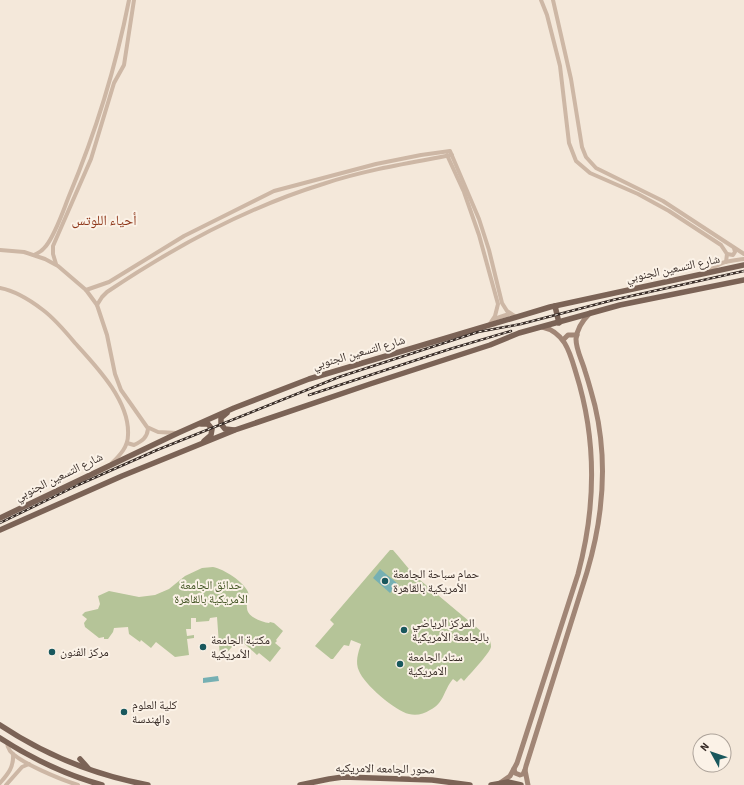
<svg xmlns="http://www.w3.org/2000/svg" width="744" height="785" font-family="'Source Sans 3','Noto Naskh Arabic',sans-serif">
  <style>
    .green { fill: #b5c498 }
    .water { fill: #76b0b3 }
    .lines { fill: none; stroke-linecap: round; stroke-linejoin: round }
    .tertiary { stroke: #cdb7a5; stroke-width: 4 }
    .secondary { stroke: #a18676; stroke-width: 5 }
    .primary { stroke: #7b6356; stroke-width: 5.5 }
    .rail-casing { stroke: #382c27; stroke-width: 2.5 }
    .rail { stroke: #fbf2e7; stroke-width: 1; stroke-dasharray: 3; stroke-linecap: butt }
    .poi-dot { fill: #19585d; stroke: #fbf2e7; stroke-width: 1.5 }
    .labels { text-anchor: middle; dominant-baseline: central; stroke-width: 4; stroke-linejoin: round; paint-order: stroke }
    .street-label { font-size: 12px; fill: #382c27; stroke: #fbf2e7 }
    .poi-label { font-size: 12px; fill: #382c27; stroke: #fbf2e7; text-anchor: start }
    .park-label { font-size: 12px; fill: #465828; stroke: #fbf2e7 }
    .quarter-label { font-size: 14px; fill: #8e3619; stroke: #fbf2e7 }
  </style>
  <rect width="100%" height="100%" fill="#f4e8da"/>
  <!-- green -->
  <g class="green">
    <path d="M390 550H393L399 557 414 575 488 637C490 640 491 643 491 647 489 654 470 674 464 681L461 678 457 682 453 679C444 689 444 704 430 710 424 714 416 716 409 714 395 711 364 684 359 671 355 662 358 653 361 644L351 640 349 646 344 645 333 659H331L315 646 334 624 330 620Z"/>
    <path d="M213 567C224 569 244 582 248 592 250 598 246 603 247 608 247 617 262 622 269 623L270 622 274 623 283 631 276 640 277 641 275 643 281 648 270 662 259 653 257 655 239 639 223 657 220 658 217 617 210 618 209 621 196 622V618H191V629H186L187 636 194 635V638L187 639 189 655 175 657 156 642 151 648 141 640 140 642 129 634 128 627 114 628 113 632 108 639H104V637L99 638 85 627 84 623 87 619 82 615 85 612 98 609 100 604 98 596 109 591 139 597 155 595 169 589 185 576 202 568Z"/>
  </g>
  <!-- water -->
  <g class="water">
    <polygon points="380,569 398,584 390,593 373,578"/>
    <polygon points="218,676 219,681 203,683 203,678"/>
  </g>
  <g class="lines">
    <!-- tertiary -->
    <g class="tertiary">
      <polyline points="541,0 547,15 560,66 569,143 576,161 590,173 638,194 669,211 721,245 727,254 726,262"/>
      <polyline points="553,0 571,79 582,147 586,157 596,168 663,201 744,254"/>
      <polyline points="447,155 464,192 479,235 498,304 495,316 489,325"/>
      <polyline points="0,250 24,252 45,259 58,266 86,290 97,305 107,335 115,374 121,390 147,427 158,432 177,433"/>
      <polyline points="727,254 733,255 735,252 734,248"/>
      <path d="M34 255C39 253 43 250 46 246 56 233 63 211 69 196 95 134 116 66 129 0"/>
      <polyline points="56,264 53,254 53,246 91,159 114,83 124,65 134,0"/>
      <path d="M710 271C719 261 731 261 744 259"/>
      <path d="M0 288C16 291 30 300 43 310 55 319 65 331 75 343 96 366 130 401 128 435 128 447 120 455 112 463"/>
      <polyline points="86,290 109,282 184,236 274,191 376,164 421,155 450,151 479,219 489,250 502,303 507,311 516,317"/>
      <path d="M97 305 102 297 107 292C174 247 245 208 323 184 365 170 409 163 452 155"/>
      <polyline points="494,319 509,314"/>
      <path d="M127 443 134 445C142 441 147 438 148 429"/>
      <path d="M7 742C7 746 8 748 10 751 20 763 62 780 78 785"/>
      <path d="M0 783C8 774 14 767 13 754"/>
      <polyline points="6,785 22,767 29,764"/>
    </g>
    <!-- secondary -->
    <g class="secondary">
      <polyline points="563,340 568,335 577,335"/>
      <polyline points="514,769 515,773 520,775 523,774 525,770"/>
      <path d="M500 783 510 776 517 763 578 574C596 507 597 440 576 373 570 353 565 332 542 327"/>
      <path d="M528 785 525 770 526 766 587 572C603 518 608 461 595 406 592 395 589 383 585 371 582 360 576 350 576 339 577 328 583 320 590 313"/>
    </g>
    <!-- primary -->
    <g class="primary">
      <polyline points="555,306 559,323"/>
      <polyline points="227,413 221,418 221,424 225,429 234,430"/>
      <polyline points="201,424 208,424 212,429 211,435 204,441"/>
      <polyline points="0,518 178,433 234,408 309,379 550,307 744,265"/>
      <polyline points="0,530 122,476 235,430 370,384 490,345 519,333 620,305 744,280"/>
      <path d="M0 725C45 755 95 775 148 785"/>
      <path d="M0 738C31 758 66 775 102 785"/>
      <polyline points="80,759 88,768"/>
      <polyline points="300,785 329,779 343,777 432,780 470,785"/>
      <polyline points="491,785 508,782 521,785"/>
    </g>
    <defs>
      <g id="rail">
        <polyline points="309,395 450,349 511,331"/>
        <polyline points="0,523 78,485 157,450 339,377 478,332 521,324 613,300 744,271"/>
      </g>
    </defs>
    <!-- rail casing -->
    <use href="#rail" class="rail-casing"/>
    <!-- rail -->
    <use href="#rail" class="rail"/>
  </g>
  <!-- markers -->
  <g class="poi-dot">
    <circle cx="385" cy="581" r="4"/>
    <circle cx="404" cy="630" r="4"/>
    <circle cx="203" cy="647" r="4"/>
    <circle cx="52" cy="652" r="4"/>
    <circle cx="400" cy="664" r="4"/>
    <circle cx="124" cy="712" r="4"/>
  </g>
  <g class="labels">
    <!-- street labels -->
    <g class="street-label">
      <text transform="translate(673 269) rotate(-12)">شارع التسعين الجنوبي</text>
      <text transform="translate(359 353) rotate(-16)">شارع التسعين الجنوبي</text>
      <text transform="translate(59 477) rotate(-26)">شارع التسعين الجنوبي</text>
      <text transform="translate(385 769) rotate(1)">محور الجامعه الامريكيه</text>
    </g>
    <!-- poi labels -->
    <g class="poi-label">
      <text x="393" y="574">حمام سباحة الجامعة<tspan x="393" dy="14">الأمريكية بالقاهرة</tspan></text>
      <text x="412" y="623">المركز الرياضي<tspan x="412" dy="14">بالجامعة الأمريكية</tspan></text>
      <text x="211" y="640">مكتبة الجامعة<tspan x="211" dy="14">الأمريكية</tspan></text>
      <text x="60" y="652">مركز الفنون</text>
      <text x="408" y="657">ستاد الجامعة<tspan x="408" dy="14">الامريكية</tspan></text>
      <text x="132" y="705">كلية العلوم<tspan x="132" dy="14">والهندسة</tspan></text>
    </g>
    <!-- park labels -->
    <g class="park-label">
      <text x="211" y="585">حدائق الجامعة<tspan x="211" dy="14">الأمريكية بالقاهرة</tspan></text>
    </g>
    <!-- quarter labels -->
    <g class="quarter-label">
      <text x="104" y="221">أحياء اللوتس</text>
    </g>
  </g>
  <!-- north arrow -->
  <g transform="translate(712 753) rotate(310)"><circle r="19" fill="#fbf2e7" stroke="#ada39a"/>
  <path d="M0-3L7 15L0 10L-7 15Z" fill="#19585d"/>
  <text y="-6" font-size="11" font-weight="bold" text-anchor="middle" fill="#382c27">N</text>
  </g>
</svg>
